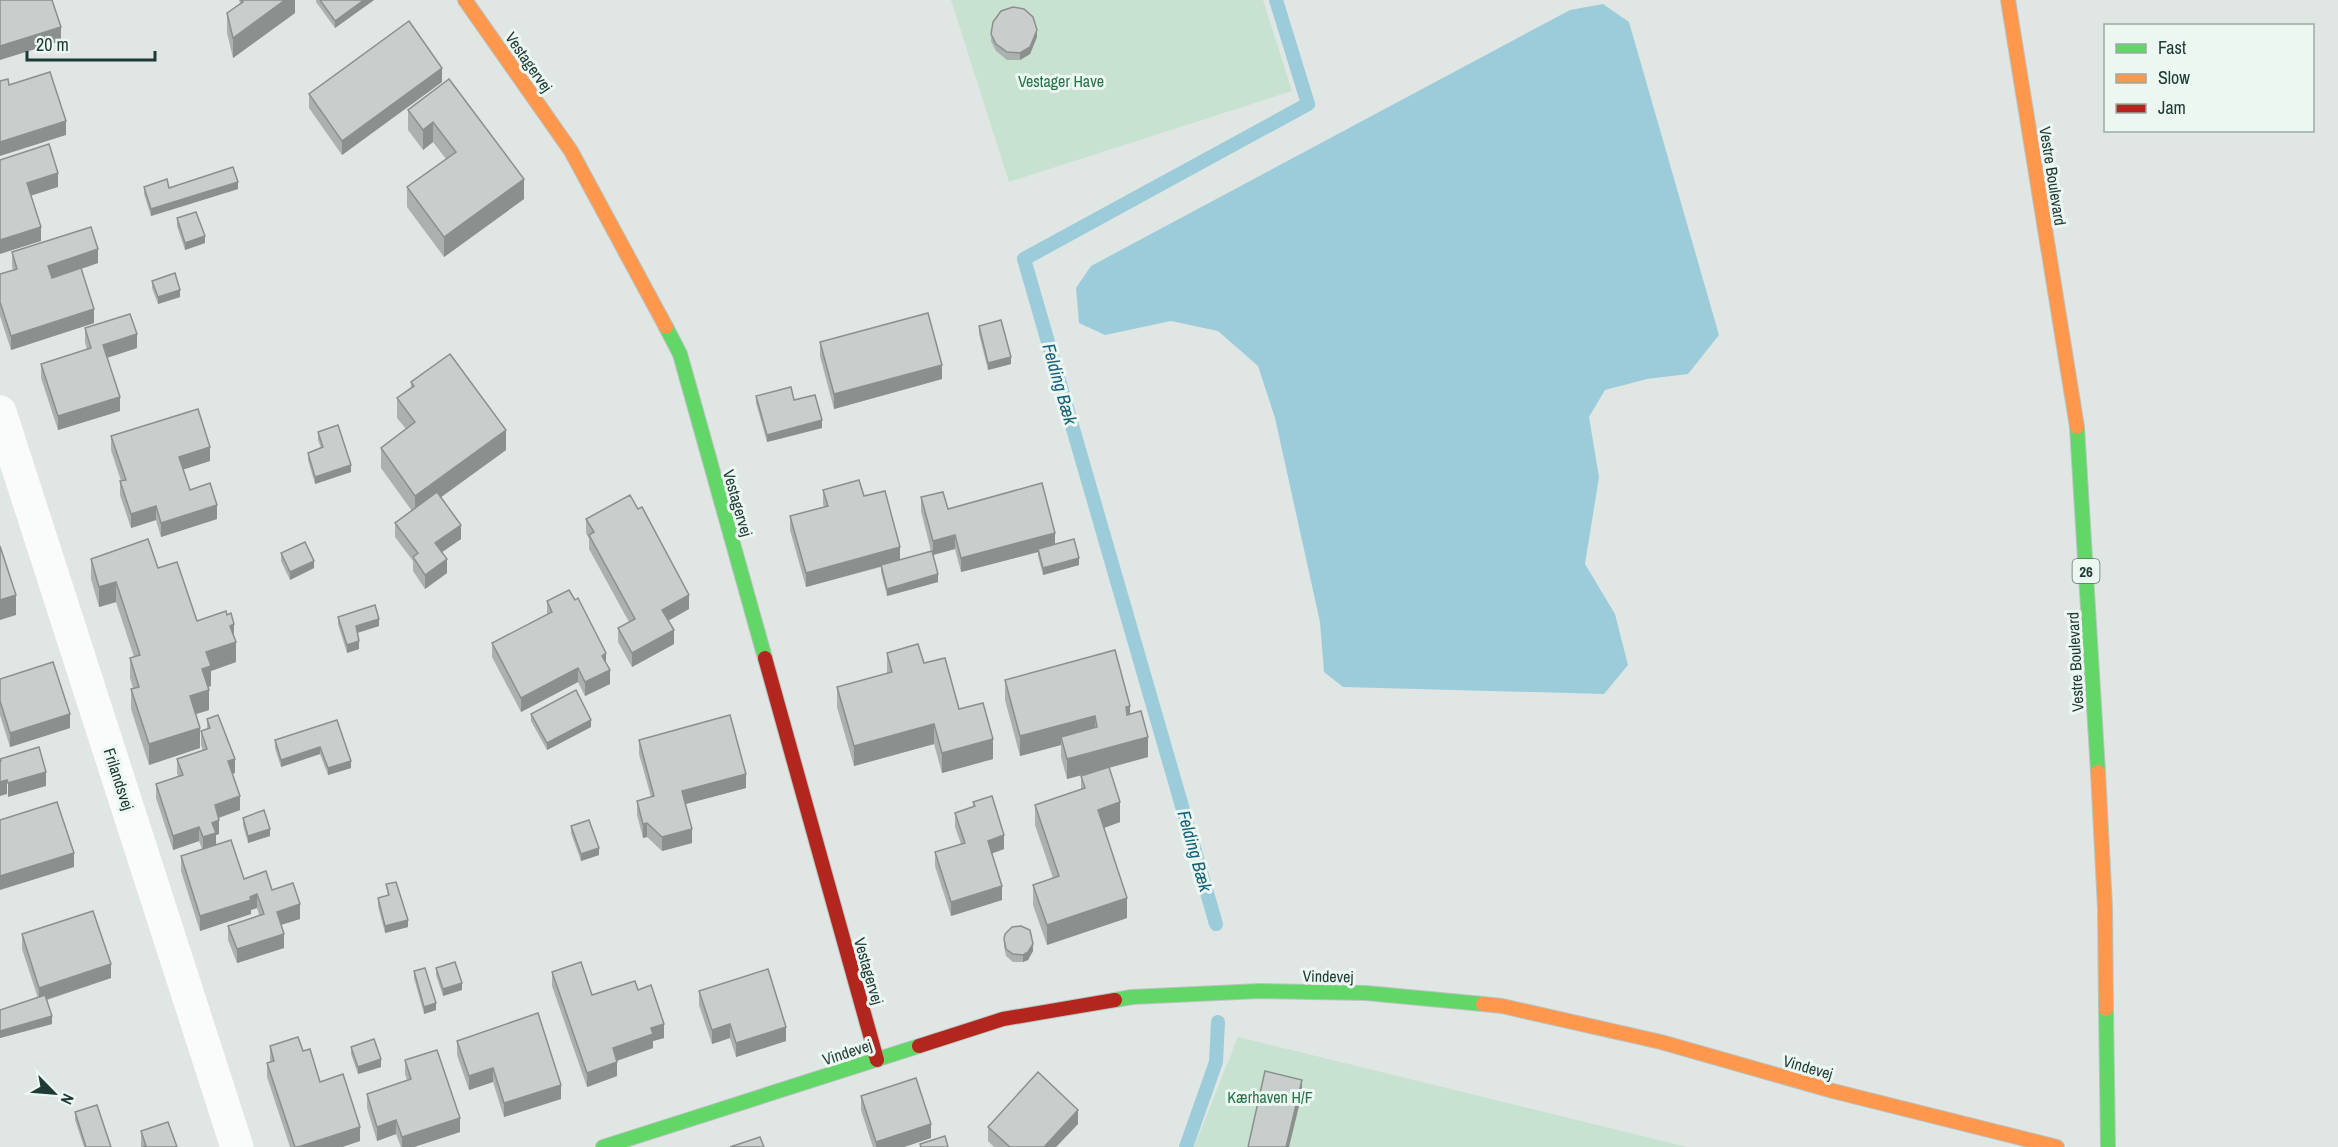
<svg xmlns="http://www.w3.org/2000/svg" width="2338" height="1147" font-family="'Archivo Narrow',sans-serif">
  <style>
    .green { fill: #c7e2d1 }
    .water { fill: #9cccda }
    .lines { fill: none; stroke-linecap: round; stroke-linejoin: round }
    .stream { stroke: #9cccda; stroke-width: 14 }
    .fast-casing { stroke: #b9c3c0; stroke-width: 16 }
    .slow-casing { stroke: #b9c3c0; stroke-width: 16 }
    .jam-casing { stroke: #b9c3c0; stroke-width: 16 }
    .street { stroke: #fafbfb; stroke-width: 33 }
    .fast { stroke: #63d668; stroke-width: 14 }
    .slow { stroke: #ff974d; stroke-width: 14 }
    .jam { stroke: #b3261e; stroke-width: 14 }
    .wall { fill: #abb1af }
    .shaded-wall { fill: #8b908e }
    .building { fill: #c7cecb; stroke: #8b908e; stroke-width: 1.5 }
    .labels { text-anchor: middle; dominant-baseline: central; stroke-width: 6; stroke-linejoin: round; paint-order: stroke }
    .shield { fill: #edf7f2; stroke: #5b736d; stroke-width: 1.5 }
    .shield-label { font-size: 15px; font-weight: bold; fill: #1d3a34 }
    .street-label { font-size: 16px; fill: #1d3a34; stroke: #edf7f2 }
    .park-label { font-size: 16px; fill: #257449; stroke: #edf7f2 }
    .water-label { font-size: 18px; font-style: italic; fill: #14627a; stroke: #edf7f2 }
  </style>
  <rect width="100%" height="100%" fill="#e0e6e4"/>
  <!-- green -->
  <g class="green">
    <polygon points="951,0 1263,0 1292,91 1009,182"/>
    <polygon points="1238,1037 1687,1147 1194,1147"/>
  </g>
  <!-- water -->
  <polygon class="water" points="1603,4 1629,22 1719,335 1688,374 1647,379 1605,390 1589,417 1599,477 1585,564 1615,614 1628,665 1604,694 1343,687 1324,672 1320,622 1275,418 1258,366 1218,331 1171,321 1105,335 1079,323 1076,288 1091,266 1570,10"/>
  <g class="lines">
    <!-- stream -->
    <g class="stream">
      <polyline points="1216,924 1024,259 1308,104 1276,0"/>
      <polyline points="1186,1147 1216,1062 1218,1022"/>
    </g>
    <defs>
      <g id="fast">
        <polyline points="666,327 680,354 765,658"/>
        <polyline points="2077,427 2098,772"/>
        <polyline points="1115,1000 1132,997 1260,991 1366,993 1483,1004"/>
        <polyline points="2106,1009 2108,1147"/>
        <polyline points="603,1147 919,1046"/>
      </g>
      <g id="slow">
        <polyline points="465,0 571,151 666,327"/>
        <polyline points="2008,0 2077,427"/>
        <polyline points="2098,772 2105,908 2106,1009"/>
        <polyline points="1483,1004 1502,1006 1661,1042 1833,1091 2057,1147"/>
      </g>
      <g id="jam">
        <polyline points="765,658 877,1060"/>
        <polyline points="919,1046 1003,1019 1115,1000"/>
      </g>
    </defs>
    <!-- fast casing -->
    <use href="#fast" class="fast-casing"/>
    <!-- slow casing -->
    <use href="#slow" class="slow-casing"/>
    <!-- jam casing -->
    <use href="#jam" class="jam-casing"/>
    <!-- street -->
    <polyline class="street" points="0,412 237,1147"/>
    <!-- fast -->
    <use href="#fast" class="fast"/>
    <!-- slow -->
    <use href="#slow" class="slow"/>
    <!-- jam -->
    <use href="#jam" class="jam"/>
  </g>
  <!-- wall -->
  <g class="wall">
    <polygon points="239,0 295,0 295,13 233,58 227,33 227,13 240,3"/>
    <polygon points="316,0 374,0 335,28 316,2"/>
    <polygon points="991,34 1037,37 1030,54 1020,60 1007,60 996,51 991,41"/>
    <polygon points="449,79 524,199 444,257 407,207 407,187 446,159 433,142 423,150 408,130 408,110"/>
    <polygon points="442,82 342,155 309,108 309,94"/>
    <polygon points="144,187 169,188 238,189 151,216 144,194"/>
    <polygon points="177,218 205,243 185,250 177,226"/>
    <polygon points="12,252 98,263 81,269 94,323 11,350 0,316 0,274 13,270 12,266"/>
    <polygon points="152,281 180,297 158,304 152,288"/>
    <polygon points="979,326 1011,364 988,370 979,334"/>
    <polygon points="85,328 137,348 107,358 120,411 58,430 41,378 41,364 87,350 85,342"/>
    <polygon points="820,342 942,379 834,409 820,356"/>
    <polygon points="411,382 506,450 441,497 461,539 442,552 447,573 425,589 413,571 413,561 395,537 395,523 412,511 381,468 381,448 406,429 397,418 397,398 411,387"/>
    <polygon points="756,396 822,428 767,442 756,403"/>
    <polygon points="318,432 351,472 315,484 308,460 308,453 321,448 318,440"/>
    <polygon points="111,436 210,461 183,469 190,490 217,519 161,537 156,520 131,528 120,495 120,481 121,481 111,450"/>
    <polygon points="823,490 864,496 900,560 931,551 921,511 921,497 948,509 1055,544 1079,565 1043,575 1038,556 1038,552 961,572 955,549 933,555 938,582 887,596 881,572 881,567 806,587 790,530 790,516 824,507 823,504"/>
    <polygon points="586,519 689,609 668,621 674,644 632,667 618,642 618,628 629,622 589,549 589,539 586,533"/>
    <polygon points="281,553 314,568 290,580 281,561"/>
    <polygon points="91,559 158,568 197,621 234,638 236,662 211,671 211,686 208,687 209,710 196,714 200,748 149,765 131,709 131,689 133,688 130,678 130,658 134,657 116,602 99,607 91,579"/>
    <polygon points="547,601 606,664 610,684 585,696 578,682 521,712 492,657 492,643 547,615"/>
    <polygon points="338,617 379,626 358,633 359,649 347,653 338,624"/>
    <polygon points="887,653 924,663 959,709 993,759 942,773 934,744 854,766 837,707 837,687 887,674"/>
    <polygon points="0,679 70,728 10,747 0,715"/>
    <polygon points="1005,680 1130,714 1148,757 1109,768 1120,822 1104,828 1127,918 1047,945 1033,905 1033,885 1053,878 1035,825 1035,805 1081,789 1081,776 1086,774 1067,779 1061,757 1061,745 1020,756 1005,700"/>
    <polygon points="531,714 591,727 547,750 531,721"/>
    <polygon points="207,719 235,773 232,774 240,810 219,818 219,834 216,835 216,845 244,879 272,890 300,919 281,925 284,948 237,963 228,940 228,926 259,915 257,908 251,910 251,914 200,931 181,871 181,856 202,849 199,841 173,850 156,798 156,784 178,776 177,773 177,759 203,751 201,745 201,731 207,729"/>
    <polygon points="337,720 351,768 328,775 320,754 281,767 275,748 275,740"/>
    <polygon points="639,740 746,788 685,804 692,843 662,851 647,837 643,838 637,815 637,801 651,797 639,754"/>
    <polygon points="973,802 1004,849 992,853 1002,900 951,916 935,866 935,852 961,844 955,827 955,813 973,807"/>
    <polygon points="243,818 270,836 248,843 243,825"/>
    <polygon points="571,826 599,855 581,861 571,833"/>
    <polygon points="386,884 408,927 385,933 378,906 378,898 388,896"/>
    <polygon points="22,934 111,978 47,1000 52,1024 0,1038 0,1010 38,998 22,949"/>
    <polygon points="1004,939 1033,951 1028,960 1023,962 1013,962 1006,956 1004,946"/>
    <polygon points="436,968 462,990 443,996 436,975"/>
    <polygon points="414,971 436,1010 424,1014 414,978"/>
    <polygon points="552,972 592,995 638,990 664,1038 653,1041 653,1048 617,1061 617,1076 587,1087 552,986"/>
    <polygon points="699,991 786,1041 736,1057 730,1038 712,1044 699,1005"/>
    <polygon points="457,1041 561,1099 504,1117 493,1082 469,1090 457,1055"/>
    <polygon points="270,1046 303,1051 320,1082 360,1141 342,1147 290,1147 267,1077 267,1063 270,1062"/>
    <polygon points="351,1047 381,1067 358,1074 351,1054"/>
    <polygon points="405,1060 460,1132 414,1147 401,1147 396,1134 377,1141 367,1108 367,1094 407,1080 405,1074"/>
    <polygon points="861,1096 931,1138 904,1147 873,1147 861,1110"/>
    <polygon points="75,1112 111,1147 84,1147 75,1120"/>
    <polygon points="1078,1124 1056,1147 994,1147 988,1141 988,1127"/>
    <polygon points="141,1131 177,1147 141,1147"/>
  </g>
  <!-- shaded-wall -->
  <g class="shaded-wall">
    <polygon points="285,0 295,0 295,13 233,58 233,38"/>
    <polygon points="364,0 374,0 335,28 335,21"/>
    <polygon points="61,27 61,41 0,60 0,46"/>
    <polygon points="1037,30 1037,37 1030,54 1020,60 1020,53"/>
    <polygon points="442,68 442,82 342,155 342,141"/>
    <polygon points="66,121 66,135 0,156 0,142"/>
    <polygon points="433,122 433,142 423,150 423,130"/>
    <polygon points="58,173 58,187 27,197 27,183"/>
    <polygon points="524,179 524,199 444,257 444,237"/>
    <polygon points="238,182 238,189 151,216 151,209"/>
    <polygon points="41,227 41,241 0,254 0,240"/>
    <polygon points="205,236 205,243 185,250 185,243"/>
    <polygon points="98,249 98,263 48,280 48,266"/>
    <polygon points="180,290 180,297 158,304 158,297"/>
    <polygon points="94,309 94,323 11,350 11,336"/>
    <polygon points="137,334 137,348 103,359 103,345"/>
    <polygon points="1011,357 1011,364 988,370 988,363"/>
    <polygon points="942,365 942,379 834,409 834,394"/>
    <polygon points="120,397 120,411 58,430 58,416"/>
    <polygon points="822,420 822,428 767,442 767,435"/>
    <polygon points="506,430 506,450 415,516 415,496"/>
    <polygon points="210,447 210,461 179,471 179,457"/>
    <polygon points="351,465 351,472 315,484 315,477"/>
    <polygon points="217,505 217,519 161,537 161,523"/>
    <polygon points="156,506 156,520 131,528 131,514"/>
    <polygon points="461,525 461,539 435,557 435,543"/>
    <polygon points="1055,533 1055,547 1038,549 1038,552 961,572 961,558"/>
    <polygon points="955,535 955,549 933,555 933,541"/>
    <polygon points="900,547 900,561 806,587 806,573"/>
    <polygon points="1079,558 1079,565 1043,575 1043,568"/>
    <polygon points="447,559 447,573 425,589 425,575"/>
    <polygon points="314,561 314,568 290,580 290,572"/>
    <polygon points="938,574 938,582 887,596 887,589"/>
    <polygon points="116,582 116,602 99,607 99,587"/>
    <polygon points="16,595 16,615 0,620 0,600"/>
    <polygon points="689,595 689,609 662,624 662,610"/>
    <polygon points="379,619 379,626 356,633 356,626"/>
    <polygon points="234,624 234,643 236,642 236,662 211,671 211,686 202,689 202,669 206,652 230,626"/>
    <polygon points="674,630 674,644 632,667 632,653"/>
    <polygon points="359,641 359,649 347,653 347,645"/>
    <polygon points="606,653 606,667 602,656"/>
    <polygon points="578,668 578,682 521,712 521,698"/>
    <polygon points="610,670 610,684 585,696 585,682"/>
    <polygon points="209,690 209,710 190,716 190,696"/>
    <polygon points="1130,706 1130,726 1126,707"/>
    <polygon points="70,714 70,728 10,747 10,733"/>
    <polygon points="1095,716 1095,736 1061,737 1061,745 1020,756 1020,736"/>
    <polygon points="591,720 591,727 547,750 547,743"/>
    <polygon points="934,724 934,744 854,766 854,746"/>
    <polygon points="200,728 200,748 149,765 149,744"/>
    <polygon points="1148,737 1148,757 1067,779 1067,759"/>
    <polygon points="993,739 993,759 942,773 942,753"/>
    <polygon points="320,747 320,754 281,767 281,760"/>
    <polygon points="235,759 235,773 228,775 228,761"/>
    <polygon points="351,761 351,768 328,775 328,768"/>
    <polygon points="46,772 46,786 8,797 8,783"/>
    <polygon points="746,774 746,788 682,805 682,791"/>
    <polygon points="7,780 7,794 0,796 0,782"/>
    <polygon points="240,796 240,810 215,819 215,805"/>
    <polygon points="1120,802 1120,822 1098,830 1098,810"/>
    <polygon points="219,820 219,834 216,835 216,847 203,851 203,837 212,823"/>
    <polygon points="647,823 647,837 643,838 643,824"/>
    <polygon points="199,827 199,841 173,850 173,836"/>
    <polygon points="270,829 270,836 248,843 248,836"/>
    <polygon points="692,829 692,843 662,851 662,837"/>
    <polygon points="1004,835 1004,849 988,855 988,841"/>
    <polygon points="599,848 599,855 581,861 581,854"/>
    <polygon points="74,853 74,867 0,890 0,876"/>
    <polygon points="1002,886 1002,900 951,916 951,902"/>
    <polygon points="257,894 257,908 251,910 251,914 200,931 200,916"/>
    <polygon points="1127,898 1127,918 1047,945 1047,925"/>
    <polygon points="300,904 300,919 277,926 277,912"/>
    <polygon points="408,920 408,927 385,933 385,926"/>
    <polygon points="284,934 284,948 237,963 237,949"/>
    <polygon points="1033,944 1033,951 1028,960 1023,962 1023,955"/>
    <polygon points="111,964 111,978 39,1002 39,988"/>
    <polygon points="462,983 462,990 443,996 443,989"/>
    <polygon points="436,1003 436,1010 424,1014 424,1007"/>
    <polygon points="52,1016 52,1024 0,1038 0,1031"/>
    <polygon points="664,1024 664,1038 653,1041 653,1048 613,1062 613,1048 651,1028"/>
    <polygon points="730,1024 730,1038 712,1044 712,1030"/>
    <polygon points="786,1027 786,1041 736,1057 736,1043"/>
    <polygon points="381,1059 381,1067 358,1074 358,1067"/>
    <polygon points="617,1062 617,1076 587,1087 587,1073"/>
    <polygon points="493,1068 493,1082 469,1090 469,1076"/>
    <polygon points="1302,1080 1302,1094 1289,1147 1286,1147"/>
    <polygon points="561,1085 561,1099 504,1117 504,1103"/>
    <polygon points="1078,1110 1078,1124 1056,1147 1044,1147"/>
    <polygon points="460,1118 460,1132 414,1147 402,1147 402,1137"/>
    <polygon points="396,1120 396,1134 377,1141 377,1127"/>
    <polygon points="931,1124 931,1138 904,1147 876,1147 876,1142"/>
    <polygon points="360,1127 360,1141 342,1147 298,1147"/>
  </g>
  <!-- building -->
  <g class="building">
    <polygon points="0,0 52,0 61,27 0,46"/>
    <polygon points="241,0 285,0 233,38 227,13 243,2"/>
    <polygon points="320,0 364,0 335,21"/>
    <polygon points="1013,7 1024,9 1033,17 1037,30 1030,47 1020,53 1007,52 996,44 991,34 993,22 1001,11"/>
    <polygon points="409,21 442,68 342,141 309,94"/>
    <polygon points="50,72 66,121 0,142 0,81 8,79 9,85"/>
    <polygon points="449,79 524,179 444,237 407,187 456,152 433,122 423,130 408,110"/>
    <polygon points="49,144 58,173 27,183 41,227 0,240 0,160"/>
    <polygon points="233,167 238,182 151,209 144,187 167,179 169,188"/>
    <polygon points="196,212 205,236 185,243 177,218"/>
    <polygon points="91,227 98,249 48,266 52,278 81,268 94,309 11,336 0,302 0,274 17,269 12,252"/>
    <polygon points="175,273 180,290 158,297 152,281"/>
    <polygon points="928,313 942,365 834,394 820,342"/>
    <polygon points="130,314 137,334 103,345 120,397 58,416 41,364 91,348 85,328"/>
    <polygon points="1001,320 1011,357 988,363 979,326"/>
    <polygon points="450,354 506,430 415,496 381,448 415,422 397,398 414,386 411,382"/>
    <polygon points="791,387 794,400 815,395 822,420 767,435 756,396"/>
    <polygon points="198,409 210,447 179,457 190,490 210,483 217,505 161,523 156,506 131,514 120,481 126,480 111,436"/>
    <polygon points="338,425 351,465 315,477 308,453 323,447 318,432"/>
    <polygon points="859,480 864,496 885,491 900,547 806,573 790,516 828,506 823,490"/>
    <polygon points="1042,483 1055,533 961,558 955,535 933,541 921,497 943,492 948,509"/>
    <polygon points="437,492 461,525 435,543 447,559 425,575 413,557 418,553 395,523"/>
    <polygon points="630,495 638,509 642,507 689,595 662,610 674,630 632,653 618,628 635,619 589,535 594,532 586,519"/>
    <polygon points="148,539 158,568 177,562 197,621 226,611 227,615 231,613 234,624 230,626 236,642 206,652 211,666 202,669 209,690 190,696 200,728 149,744 131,689 139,687 130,658 140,655 116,582 99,587 91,559"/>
    <polygon points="1074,539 1079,558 1043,568 1038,549"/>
    <polygon points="305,542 314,561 290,572 281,553"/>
    <polygon points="0,546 16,595 0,600"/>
    <polygon points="932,551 938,574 887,589 881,565"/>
    <polygon points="569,590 575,600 578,598 606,653 602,656 610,670 585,682 578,668 521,698 492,643 552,612 547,601"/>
    <polygon points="375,605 379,619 356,626 359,641 347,645 338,617"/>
    <polygon points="918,644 924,663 945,658 959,709 983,703 993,739 942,753 934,724 854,746 837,687 892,672 887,653"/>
    <polygon points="1115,650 1130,706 1126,707 1127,715 1141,711 1148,737 1067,759 1061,737 1097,727 1095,716 1020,736 1005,680"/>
    <polygon points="53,662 70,714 10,733 0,701 0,679"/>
    <polygon points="576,690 591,720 547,743 531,714"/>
    <polygon points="218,715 235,759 228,761 240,796 215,805 219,820 212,823 216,833 203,837 199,827 173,836 156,784 183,775 177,759 207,749 201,731 210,728 207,719"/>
    <polygon points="730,715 746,774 682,791 692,829 662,837 647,823 643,824 637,801 654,796 639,740"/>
    <polygon points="337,720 351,761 328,768 320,747 281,760 275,740"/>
    <polygon points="39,747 46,772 8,783 7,780 0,782 0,762 1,761 0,759"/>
    <polygon points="1109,767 1120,802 1098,810 1127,898 1047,925 1033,885 1059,876 1035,805 1085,788 1081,776"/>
    <polygon points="992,796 1004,835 988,841 1002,886 951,902 935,852 965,843 955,813 975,806 973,802"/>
    <polygon points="57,802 74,853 0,876 0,820"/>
    <polygon points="264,810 270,829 248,836 243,818"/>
    <polygon points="589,820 599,848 581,854 571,826"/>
    <polygon points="231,840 244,879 266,871 272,890 293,883 300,904 277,912 284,934 237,949 228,926 264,914 257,894 250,897 251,900 200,916 181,856"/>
    <polygon points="396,882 408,920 385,926 378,898 389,895 386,884"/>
    <polygon points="93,911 111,964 39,988 22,934"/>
    <polygon points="1021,926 1030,930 1033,944 1028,952 1023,955 1013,954 1006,949 1004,939 1005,934 1012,927"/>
    <polygon points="455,962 462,983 443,989 436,968"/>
    <polygon points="581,962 592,995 635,981 638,990 651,985 664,1024 651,1028 653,1034 613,1048 617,1062 587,1073 552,972"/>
    <polygon points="425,968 436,1003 424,1007 414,971"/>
    <polygon points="768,969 786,1027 736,1043 730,1024 712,1030 699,991"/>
    <polygon points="45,995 52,1016 0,1031 0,1010"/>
    <polygon points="538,1013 561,1085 504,1103 493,1068 469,1076 457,1041"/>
    <polygon points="298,1037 303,1051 310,1049 320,1082 343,1074 360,1127 298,1147 295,1147 267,1063 274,1061 270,1046"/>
    <polygon points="374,1039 381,1059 358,1067 351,1047"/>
    <polygon points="437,1050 460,1118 402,1137 396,1120 377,1127 367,1094 411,1079 405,1060"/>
    <polygon points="1265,1071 1302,1080 1286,1147 1248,1147"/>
    <polygon points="1038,1072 1078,1110 1044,1147 1010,1147 988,1127"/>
    <polygon points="916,1078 931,1124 876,1142 861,1096"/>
    <polygon points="97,1105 111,1147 86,1147 75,1112"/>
    <polygon points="168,1122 177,1147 143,1147 146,1146 141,1131"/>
    <polygon points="945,1136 948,1147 921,1147 920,1144"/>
    <polygon points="760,1137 764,1147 730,1147"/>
  </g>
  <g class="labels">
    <!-- shield labels -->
    <rect class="shield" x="2072.5" y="559" width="27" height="24" rx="4.5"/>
    <g class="shield-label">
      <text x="2086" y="571">26</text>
    </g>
    <!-- street labels -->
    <g class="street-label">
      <text transform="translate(529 62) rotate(55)">Vestagervej</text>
      <text transform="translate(2053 176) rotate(81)">Vestre Boulevard</text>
      <text transform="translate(738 503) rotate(74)">Vestagervej</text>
      <text transform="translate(2075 662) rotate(-93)">Vestre Boulevard</text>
      <text transform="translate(119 779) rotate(72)">Frilandsvej</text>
      <text transform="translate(869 971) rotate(74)">Vestagervej</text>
      <text transform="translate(1328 976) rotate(1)">Vindevej</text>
      <text transform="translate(847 1052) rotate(-18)">Vindevej</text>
      <text transform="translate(1808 1067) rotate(16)">Vindevej</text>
    </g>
    <!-- park labels -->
    <g class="park-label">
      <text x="1061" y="81">Vestager Have</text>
      <text x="1270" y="1097">Kærhaven H/F</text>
    </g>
    <!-- water labels -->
    <g class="water-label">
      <text transform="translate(1060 384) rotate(74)">Felding Bæk</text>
      <text transform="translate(1195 851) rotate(74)">Felding Bæk</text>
    </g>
  </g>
  <!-- legend -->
  <rect x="2104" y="24" width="210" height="108" fill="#edf7f2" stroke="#9aaba6" stroke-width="1.5"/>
  <rect x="2116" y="44" width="30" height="9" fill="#63d668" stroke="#9aaba6" stroke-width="1.5"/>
  <text x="2158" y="54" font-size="18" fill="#1d3a34">Fast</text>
  <rect x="2116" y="74" width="30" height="9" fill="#ff974d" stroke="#9aaba6" stroke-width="1.5"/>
  <text x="2158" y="84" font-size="18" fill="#1d3a34">Slow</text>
  <rect x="2116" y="104" width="30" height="9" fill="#b3261e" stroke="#9aaba6" stroke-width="1.5"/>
  <text x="2158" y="114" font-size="18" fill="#1d3a34">Jam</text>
  <!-- north arrow -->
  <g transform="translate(54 1093) rotate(115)" stroke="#edf7f2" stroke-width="4.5" paint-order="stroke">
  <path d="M0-4.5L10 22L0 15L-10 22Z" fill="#1d3a34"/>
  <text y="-9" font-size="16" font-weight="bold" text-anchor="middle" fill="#1d3a34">N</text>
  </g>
  <!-- scale -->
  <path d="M27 51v9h128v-9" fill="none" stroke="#1d3a34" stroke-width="3"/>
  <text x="36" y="51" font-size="18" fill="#1d3a34" stroke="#edf7f2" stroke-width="4.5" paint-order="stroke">20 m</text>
</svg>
